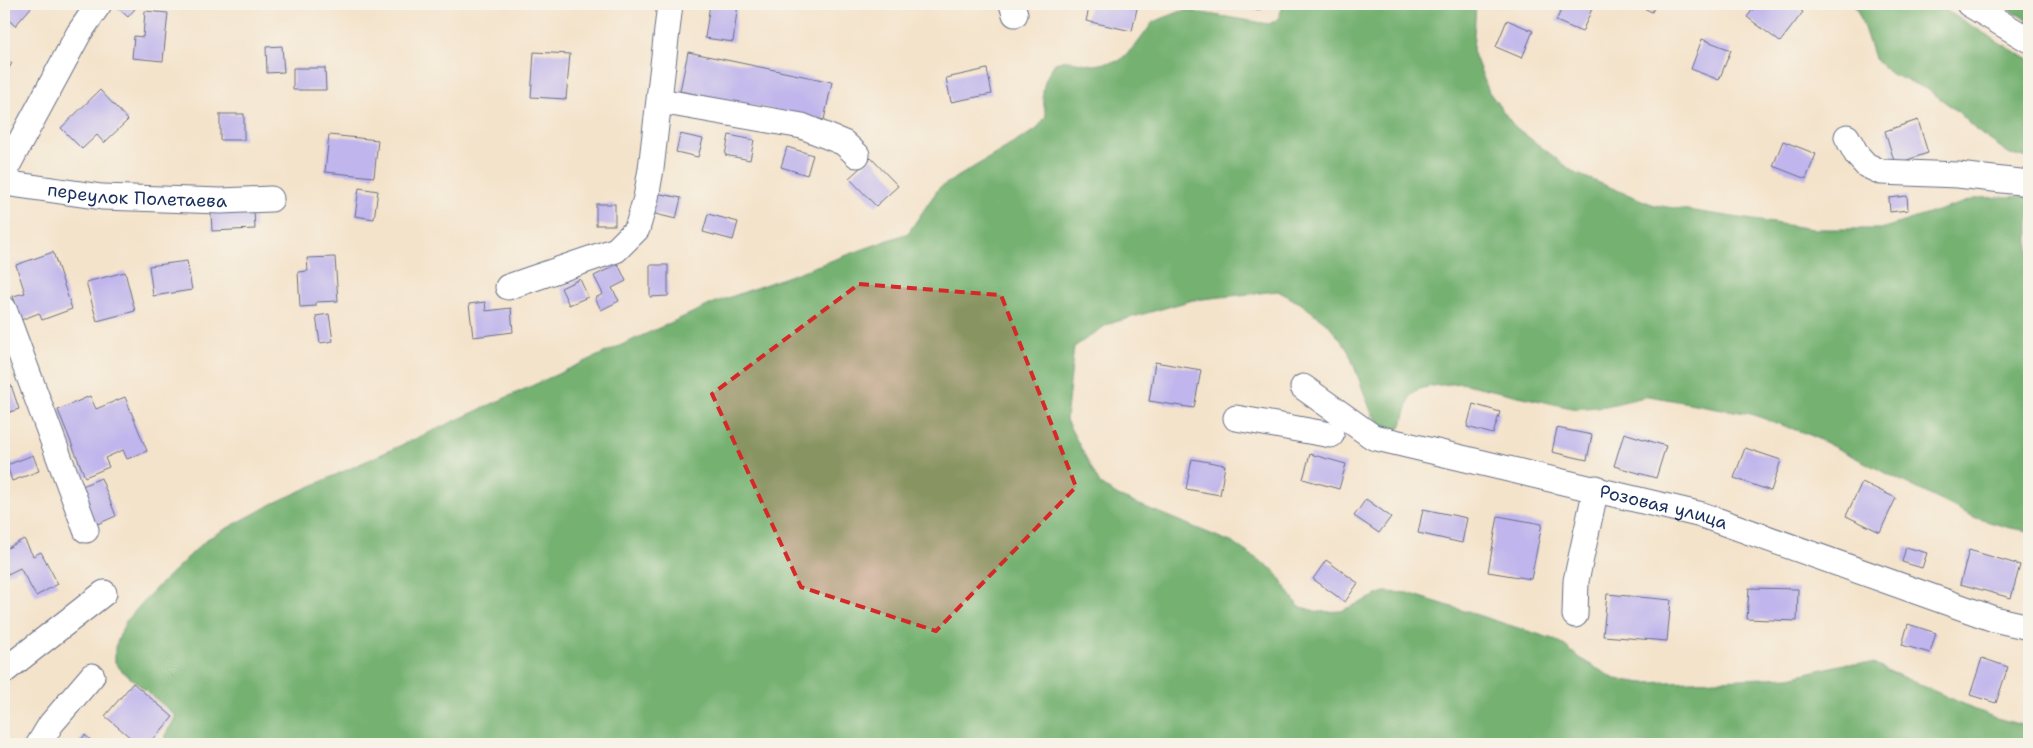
<svg xmlns="http://www.w3.org/2000/svg" width="2033" height="748" font-family="'Shantell Sans',sans-serif">
  <style>
    .forest { fill: #75b171; stroke: #487068 }
    .building { fill: #c0b5ec }
    .lines { fill: none; stroke-linecap: round; stroke-linejoin: round }
    .minor-casing { stroke: #676e84; stroke-width: 27 }
    .minor { stroke: #fff; stroke-width: 25 }
    .marked { fill: #d62828; fill-opacity: 0.2; stroke: #d62828; stroke-width: 4; stroke-dasharray: 10 6; stroke-linejoin: round }
    .labels { text-anchor: middle; dominant-baseline: central; stroke-width: 5; stroke-linejoin: round; paint-order: stroke }
    .street-label { font-size: 18px; fill: #1b2f5e; stroke: #f7f3e8 }
  </style>
  <rect width="100%" height="100%" fill="#f7f3e8"/>
  <filter id="ink" filterUnits="userSpaceOnUse"><feTurbulence type="fractalNoise" baseFrequency=".02" numOctaves="2"/><feDisplacementMap in="SourceGraphic" scale="10" xChannelSelector="R" yChannelSelector="G"/><feConvolveMatrix kernelMatrix="1 2 1 2 8 2 1 2 1" color-interpolation-filters="sRGB"/></filter>
  <filter id="wash" filterUnits="userSpaceOnUse"><feTurbulence type="fractalNoise" baseFrequency=".0096" numOctaves="4" result="noise"/><feDisplacementMap in="SourceGraphic" scale="20" xChannelSelector="R" yChannelSelector="G"/><feGaussianBlur stdDeviation="1.12" result="paint"/><feColorMatrix in="noise" values="0 0 0 0 0 0 0 0 0 0 0 0 0 0 0 0 0 1.4 0 .05"/><feComposite in="paint" operator="in"/></filter>
  <g filter="url(#wash)">
    <rect width="100%" height="100%" fill="#f4e3cb"/>
    <!-- forest -->
    <g class="forest">
      <path d="M1284 4H1476L1473 51 1489 92 1514 126 1575 173 1654 205 1813 229H1881L1978 198 2029 196V531L2010 528 1976 518 1810 435 1751 414 1649 396 1606 406 1576 409 1461 383 1432 386 1419 389 1410 396 1402 425 1397 430 1391 429 1382 426 1372 414 1348 350 1329 325 1303 305 1278 291 1193 300 1108 324 1074 347 1066 420 1100 484 1118 496 1233 543 1275 571 1298 606 1319 612 1341 611 1384 592 1408 593 1553 639 1565 646 1579 658 1615 679 1643 683 1790 677 1844 664H1873L1993 717 2029 727V744H164L165 735 175 718V715L121 670 115 662V647L126 621 155 589 207 539 274 503 714 303 908 233 939 188 1037 129 1046 116C1041 92 1041 84 1055 63L1066 60 1093 65 1119 61 1137 44 1153 22 1184 10 1269 24 1278 19Z"/>
      <polygon points="1854,4 1935,4 2029,60 2029,158 2010,154 1981,134 1956,110 1927,89 1891,74 1874,58 1861,19"/>
      <polygon points="2000,4 2029,4 2029,21"/>
    </g>
    <g id="blocks">
      <!-- building -->
      <g class="building">
        <polygon points="4,4 34,4 15,26 9,20 4,26"/>
        <polygon points="121,4 139,4 128,17 118,8"/>
        <polygon points="710,4 738,4 733,42 705,38"/>
        <polygon points="824,4 855,4 855,5 825,9"/>
        <polygon points="1090,4 1138,4 1132,31 1086,21"/>
        <polygon points="1236,4 1261,4 1260,10"/>
        <polygon points="1564,4 1594,4 1582,32 1556,21"/>
        <polygon points="1635,4 1656,4 1652,12"/>
        <polygon points="1757,4 1792,4 1803,12 1780,42 1747,17"/>
        <polygon points="145,11 168,13 163,61 132,58 134,36 143,37"/>
        <polygon points="1507,20 1533,31 1522,58 1496,47"/>
        <polygon points="1702,39 1731,50 1719,80 1691,69"/>
        <polygon points="282,46 284,72 267,73 266,47"/>
        <polygon points="534,52 570,54 566,99 531,97"/>
        <polygon points="688,52 832,82 824,120 680,91"/>
        <polygon points="4,58 12,63 4,76"/>
        <polygon points="293,68 325,68 326,90 293,90"/>
        <polygon points="987,69 992,94 951,102 946,78"/>
        <polygon points="100,90 128,120 104,143 97,135 82,149 61,128"/>
        <rect x="220" y="114" width="24" height="26"/>
        <polygon points="1918,120 1928,153 1895,164 1885,131"/>
        <polygon points="680,134 703,139 698,157 676,152"/>
        <polygon points="329,135 378,140 374,177 325,172"/>
        <polygon points="729,135 754,140 750,160 725,155"/>
        <polygon points="1783,141 1816,154 1806,179 1773,166"/>
        <polygon points="787,147 813,155 807,175 781,167"/>
        <polygon points="871,158 898,186 876,206 849,178"/>
        <polygon points="359,188 378,191 374,219 355,216"/>
        <polygon points="656,193 681,198 676,219 651,213"/>
        <polygon points="1907,196 1908,210 1890,212 1889,198"/>
        <rect x="596" y="204" width="19" height="21"/>
        <polygon points="254,211 255,229 212,231 211,213"/>
        <polygon points="708,214 738,222 733,240 703,232"/>
        <polygon points="53,252 72,309 42,320 39,313 21,320 13,296 25,293 16,265"/>
        <polygon points="335,257 338,301 316,302 316,306 300,307 298,272 308,271 307,258"/>
        <polygon points="187,261 192,290 153,296 149,266"/>
        <polygon points="618,264 626,281 612,288 619,301 601,310 595,298 603,294 594,276"/>
        <polygon points="650,265 668,265 668,296 650,297"/>
        <polygon points="125,272 135,311 97,321 86,282"/>
        <polygon points="580,279 588,297 569,305 561,288"/>
        <polygon points="485,302 486,311 511,308 513,332 473,337 469,304"/>
        <polygon points="329,314 333,341 320,343 316,316"/>
        <polygon points="1155,362 1201,370 1194,408 1149,401"/>
        <polygon points="11,385 19,409 4,414 4,388"/>
        <polygon points="90,396 96,409 125,397 147,451 127,459 123,450 105,458 109,467 85,477 58,410"/>
        <polygon points="1473,404 1500,412 1493,434 1467,427"/>
        <polygon points="1557,428 1592,435 1587,460 1552,452"/>
        <polygon points="1624,433 1666,446 1656,478 1614,466"/>
        <polygon points="1745,448 1781,460 1771,491 1734,478"/>
        <polygon points="1310,454 1346,464 1339,489 1303,479"/>
        <polygon points="33,455 39,471 12,481 7,465"/>
        <polygon points="1192,459 1225,465 1220,495 1186,489"/>
        <polygon points="101,478 116,516 95,525 80,487"/>
        <polygon points="1862,482 1896,498 1880,532 1846,516"/>
        <polygon points="1366,499 1391,517 1379,533 1354,516"/>
        <polygon points="1423,509 1467,518 1462,543 1418,533"/>
        <polygon points="1498,516 1542,524 1531,579 1488,572"/>
        <polygon points="24,539 33,556 41,552 58,584 36,596 20,568 8,574 4,566 4,550"/>
        <polygon points="1906,547 1927,553 1922,568 1902,562"/>
        <polygon points="1969,550 2020,565 2011,598 1960,584"/>
        <polygon points="1326,560 1358,583 1345,602 1313,579"/>
        <polygon points="1749,588 1798,589 1797,621 1747,619"/>
        <polygon points="1607,594 1671,600 1667,641 1603,636"/>
        <polygon points="1908,624 1936,633 1930,653 1902,645"/>
        <polygon points="1982,658 2008,667 1996,703 1970,695"/>
        <polygon points="133,683 173,717 149,744 138,744 105,716"/>
        <polygon points="85,735 95,744 77,744"/>
      </g>
    </g>
  </g>
  <g filter="url(#ink)">
    <use href="#blocks" fill-opacity="0" stroke="#676e84" stroke-width="1"/>
    <g class="lines">
      <defs>
        <g id="minor">
          <polyline points="1012,4 1015,14"/>
          <polyline points="1969,4 2029,40"/>
          <polyline points="660,101 802,126 844,143 857,155"/>
          <polyline points="1847,137 1857,155 1866,165 1881,172 1958,175 2029,183"/>
          <polyline points="4,172 79,33 99,4"/>
          <path id="s1" d="M4 183 102 197 221 201 271 199"/>
          <polyline points="508,287 616,250 637,229 646,198 651,169 670,4"/>
          <polyline points="4,309 86,530"/>
          <path id="s2" d="M1303 387 1373 437 1702 515 1994 619 2029 627"/>
          <polyline points="1236,418 1331,435"/>
          <polyline points="1575,615 1576,581 1596,488"/>
          <polyline points="4,671 104,593"/>
          <polyline points="39,744 51,724 92,676"/>
        </g>
      </defs>
      <!-- minor casing -->
      <use href="#minor" class="minor-casing"/>
      <!-- minor -->
      <use href="#minor" class="minor"/>
    </g>
  </g>
  <!-- marked area -->
  <path class="marked" d="M859 284 1001 295 1076 487 936 631 801 587 712 394Z"/>
  <g class="labels">
    <!-- street labels -->
    <g class="street-label">
      <text stroke="none"><textPath href="#s1" startOffset="134">переулок Полетаева</textPath></text>
      <text stroke="none"><textPath href="#s2" startOffset="385">Розовая улица</textPath></text>
    </g>
  </g>
  <!-- margin -->
  <rect width="2033" height="748" fill="none" stroke="#f7f3e8" stroke-width="20"/>
</svg>
